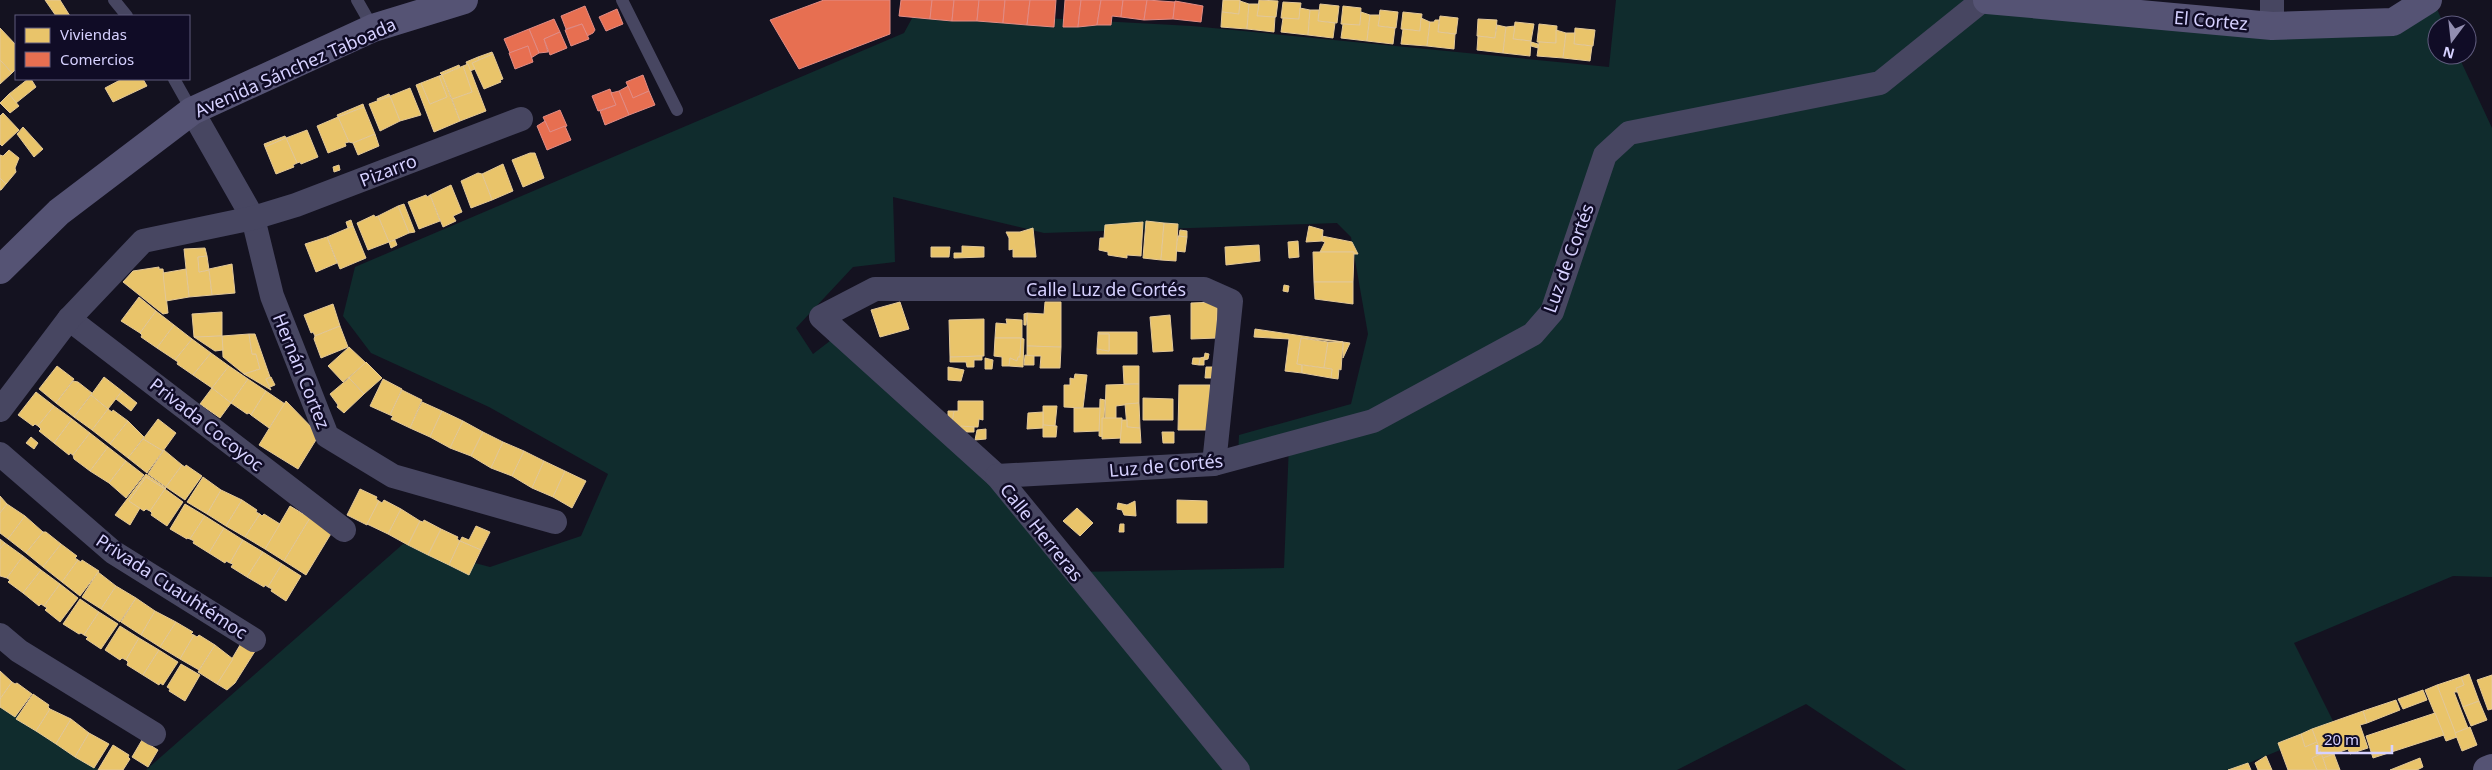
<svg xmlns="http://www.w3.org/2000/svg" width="2492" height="770" font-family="'Noto Sans',sans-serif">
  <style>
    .green { fill: #102c2d; fill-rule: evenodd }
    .homes { fill: #e9c46a; stroke: #e3c897 }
    .shops { fill: #e76f51; stroke: #e28c85 }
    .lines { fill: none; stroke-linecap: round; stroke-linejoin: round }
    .lane { stroke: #474661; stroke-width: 12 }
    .street { stroke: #474661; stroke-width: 24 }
    .secondary { stroke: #555374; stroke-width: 28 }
    .labels { text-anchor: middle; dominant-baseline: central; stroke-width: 5; stroke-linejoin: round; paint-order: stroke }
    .street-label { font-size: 18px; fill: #d6d1ff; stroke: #100c26 }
  </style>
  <rect width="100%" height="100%" fill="#141220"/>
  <!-- green -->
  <g class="green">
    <path d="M1616 0H1987L2393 22 2433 0 2444 25H2437V55H2458L2492 128V577L2453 576 2294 643 2336 727 2232 770H1906L1806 704 1677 770H146L403 544 490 567 581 536 608 474 489 407 371 353 343 316 355 267 904 33 916 11 1192 26 1609 67ZM893 197 1044 233 1337 223 1351 237 1368 334 1351 404 1239 435 1238 457 1289 444 1284 568 1075 572 997 476 839 334 813 354 796 328 853 267 895 262Z"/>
    <polygon points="0,703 99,770 0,770"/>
  </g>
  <!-- homes -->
  <g class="homes">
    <polygon points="45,0 60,0 70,16 56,16"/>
    <polygon points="1223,0 1240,0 1239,14 1222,12"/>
    <polygon points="1259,0 1278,1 1276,17 1257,16"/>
    <polygon points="1240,1 1249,4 1247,29 1221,27 1222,12 1239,14"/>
    <polygon points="1283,2 1301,3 1299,19 1281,18"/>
    <polygon points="1249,4 1259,4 1257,16 1275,17 1274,32 1247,29"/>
    <polygon points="1320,4 1339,6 1337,23 1318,21"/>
    <polygon points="1343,6 1361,8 1360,25 1341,24"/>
    <polygon points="1300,8 1310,10 1308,35 1281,32 1283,18 1299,19"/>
    <polygon points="1310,10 1319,10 1318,21 1335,23 1333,38 1308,35"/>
    <polygon points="1380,10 1398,12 1396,28 1378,26"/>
    <polygon points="1361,12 1370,15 1367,41 1341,38 1343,24 1360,25"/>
    <polygon points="1403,12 1422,14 1420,31 1401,29"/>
    <polygon points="1370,15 1380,15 1378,26 1395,28 1393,44 1367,41"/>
    <polygon points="1440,16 1458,18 1456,34 1438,32"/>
    <polygon points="1421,18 1430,22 1427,46 1401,44 1403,29 1420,31"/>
    <polygon points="1478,19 1497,20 1495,38 1477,36"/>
    <polygon points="1435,20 1439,20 1438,32 1455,34 1454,49 1427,46 1430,22 1434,22"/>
    <polygon points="1515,22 1534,24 1531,41 1513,39"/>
    <polygon points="1539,24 1557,26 1556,43 1537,42"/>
    <polygon points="1497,25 1506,27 1503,53 1477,50 1478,36 1495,38"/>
    <polygon points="1515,26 1513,39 1531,41 1530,56 1503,53 1506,27"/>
    <polygon points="0,28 16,45 16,69 12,73 0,60"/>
    <polygon points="1575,28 1595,30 1593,46 1574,44"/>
    <polygon points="1556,30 1566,33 1563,58 1537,56 1539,42 1556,43"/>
    <polygon points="1566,33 1575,33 1574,44 1592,46 1590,61 1563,58"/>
    <polygon points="1531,42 1538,44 1538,48 1531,46"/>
    <polygon points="492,52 493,54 479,60 478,57"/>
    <polygon points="493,54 503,79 500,80 501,82 484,89 472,63"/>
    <polygon points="478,57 479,60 472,63 475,69 470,71 466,62"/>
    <polygon points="0,60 12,73 0,84"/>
    <polygon points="468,64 486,111 460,121 452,99 472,92 463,66"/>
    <polygon points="459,65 460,67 442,75 440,73"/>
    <polygon points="463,66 472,92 452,99 442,75"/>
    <polygon points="442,75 460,121 434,132 416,85 421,83 430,104 447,97 439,76"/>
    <polygon points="439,76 447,97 430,104 421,83"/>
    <polygon points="28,79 31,79 36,87 16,103 9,94"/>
    <polygon points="122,79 143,79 147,86 113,102 105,88"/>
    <polygon points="410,88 421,115 400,121 390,96"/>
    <polygon points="9,94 19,106 10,113 0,103"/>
    <polygon points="389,94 390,96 378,101 377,99"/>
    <polygon points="390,96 400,121 380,131 369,104"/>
    <polygon points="363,104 364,107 338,117 337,115"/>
    <polygon points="364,107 375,134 353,143 349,142 338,117"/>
    <polygon points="3,113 19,130 2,146 0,144 0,116"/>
    <polygon points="338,117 349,142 345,143 346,146 328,153 317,126"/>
    <polygon points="23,127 43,149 34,157 17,134"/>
    <polygon points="307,130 318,157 301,164 300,162 297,163 286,138"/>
    <polygon points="375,134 379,146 358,155 353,143"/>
    <polygon points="285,136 286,138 265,147 264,144"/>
    <polygon points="286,138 297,163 293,165 294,167 276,174 265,147"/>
    <polygon points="9,150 19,158 15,168 16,172 6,184 0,178 0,155 3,156"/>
    <polygon points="530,153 535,153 544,178 523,187 512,160"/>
    <polygon points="503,164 513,191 492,200 482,174"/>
    <polygon points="339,165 340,170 334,172 333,167"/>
    <polygon points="478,173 482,174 492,200 471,208 461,181"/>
    <polygon points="0,178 6,184 1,190 0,190"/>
    <polygon points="451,185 462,212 453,216 456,221 443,227 430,195"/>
    <polygon points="426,195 427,197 430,195 440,221 419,229 408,202"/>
    <polygon points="404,204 415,232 409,233 398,206"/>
    <polygon points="398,206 409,233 389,242 378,216"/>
    <polygon points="374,215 375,217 378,216 389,242 368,250 357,223"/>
    <polygon points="351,220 353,226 348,228 346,222"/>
    <polygon points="1146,221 1164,223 1161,260 1143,258"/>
    <polygon points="1143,222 1141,256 1127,255 1127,258 1108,255 1108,252 1099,250 1100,238 1104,238 1105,225"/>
    <polygon points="1164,223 1178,224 1176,261 1161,260"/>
    <polygon points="353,226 366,258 340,269 327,237"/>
    <polygon points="1309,226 1323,230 1322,241 1306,242"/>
    <polygon points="1033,228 1036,257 1013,257 1013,249 1009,250 1009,238 1006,232 1020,232"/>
    <polygon points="1180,230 1187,231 1187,237 1179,236"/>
    <polygon points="1178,236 1187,237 1185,252 1176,251"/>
    <polygon points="1322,236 1352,242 1358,254 1353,254 1354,252 1320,252 1325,242 1322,241"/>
    <polygon points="327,237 337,263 316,272 305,244"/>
    <polygon points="395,240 397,245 391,248 389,242"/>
    <polygon points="1298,241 1299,257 1289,258 1288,242"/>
    <polygon points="1259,245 1260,261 1226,265 1225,247"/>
    <polygon points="962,246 984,247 984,257 954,258 954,253 962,253"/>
    <polygon points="931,247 950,247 949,257 931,257"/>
    <polygon points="205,248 207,256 198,257 199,272 209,270 212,295 189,297 184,249"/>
    <polygon points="1313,252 1354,252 1353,282 1314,282"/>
    <polygon points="207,256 209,270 199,272 198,257"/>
    <polygon points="232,264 235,293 212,295 209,269"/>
    <polygon points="159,267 159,269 163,269 168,313 163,314 123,282 133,271"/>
    <polygon points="186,269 189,297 166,301 163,273"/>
    <polygon points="1314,282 1353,282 1353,304 1315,299"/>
    <polygon points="1284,285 1289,286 1288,292 1283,291"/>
    <polygon points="139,297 156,311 140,333 121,321"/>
    <polygon points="900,302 909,329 880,337 871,310"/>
    <polygon points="1045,302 1061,302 1061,347 1027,346 1027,313 1044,314"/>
    <polygon points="1217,302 1217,338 1191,339 1191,303"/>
    <polygon points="333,304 340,326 315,336 313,332 311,333 304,315"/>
    <polygon points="156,311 174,325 157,348 141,337 142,335 140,333"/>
    <polygon points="222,312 222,336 194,337 192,314"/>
    <polygon points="1027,313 1026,325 1024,325 1024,314"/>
    <polygon points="1170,315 1173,351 1153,352 1150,317"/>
    <polygon points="984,319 984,356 950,357 949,320"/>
    <polygon points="1006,319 1022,320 1022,338 995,338 996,323 1007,324"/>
    <polygon points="174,325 192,339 175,360 157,348"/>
    <polygon points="340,326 348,347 321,358 314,339 315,336"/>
    <polygon points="1255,329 1350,343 1343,358 1343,342 1301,338 1297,364 1302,365 1302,373 1285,371 1289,339 1254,337"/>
    <polygon points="1098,332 1137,332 1137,354 1097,354 1097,349 1109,351 1109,334 1098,334"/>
    <polygon points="249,334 252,354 256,354 260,369 244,374 223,357 222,336"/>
    <polygon points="249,334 255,334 270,377 266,379 271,390 244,374 260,369 256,354 252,354"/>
    <polygon points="1098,334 1109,334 1109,351 1097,349"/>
    <polygon points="222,336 223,350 215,351 194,337"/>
    <polygon points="995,338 1021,338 1020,357 1018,357 1017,361 1010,358 1009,366 1002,366 1002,357 994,356"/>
    <polygon points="1021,338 1024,339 1023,367 1009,366 1010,358 1017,361 1018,357 1020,357"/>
    <polygon points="1301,338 1328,342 1324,368 1297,364"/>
    <polygon points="192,339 211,353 193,375 177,364 178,362 175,360"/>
    <polygon points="1328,342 1343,342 1341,370 1339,369 1338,379 1331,378 1332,369 1324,368"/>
    <polygon points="1027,346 1061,347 1060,368 1040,368 1041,356 1027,356"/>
    <polygon points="349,347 366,363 343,382 328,366"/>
    <polygon points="211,353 229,366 212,388 193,375"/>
    <polygon points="1205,353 1209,354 1208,359 1204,360"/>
    <polygon points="1025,355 1034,356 1034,365 1024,365"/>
    <polygon points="982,356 982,360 974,360 974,367 967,367 966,362 950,362 950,357"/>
    <polygon points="1204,357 1204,365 1199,365 1200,358"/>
    <polygon points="985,358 993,360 992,369 985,369"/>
    <polygon points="1193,358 1200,358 1199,365 1192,364"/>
    <polygon points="366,362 382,378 364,394 349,378"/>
    <polygon points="1302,365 1332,369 1331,378 1302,373"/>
    <polygon points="57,366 74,379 56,403 39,389"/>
    <polygon points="229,366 248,379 231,403 212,388"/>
    <polygon points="1123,366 1139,366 1139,384 1124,384"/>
    <polygon points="948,367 964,370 961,381 948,380"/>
    <polygon points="1206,367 1216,367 1216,378 1205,378"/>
    <polygon points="1075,374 1087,375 1083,408 1064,407 1064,385 1070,385 1070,378 1074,379"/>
    <polygon points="104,377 122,391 108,409 91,395"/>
    <polygon points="271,377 275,385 270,387 266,379"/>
    <polygon points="349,378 364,394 344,413 337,407 338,405 330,394"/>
    <polygon points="248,379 266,391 251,415 249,413 247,414 231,403"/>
    <polygon points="383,379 402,389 390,415 370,406"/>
    <polygon points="73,381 78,382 92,393 74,417 56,403"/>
    <polygon points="1139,384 1139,403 1116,406 1116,419 1105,419 1106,385"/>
    <polygon points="1179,385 1210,385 1209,430 1178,430"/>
    <polygon points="212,388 231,403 220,418 200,404"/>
    <polygon points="402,390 422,400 410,428 391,419 393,416 390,415"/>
    <polygon points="122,391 137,403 131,411 116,399"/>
    <polygon points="266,391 285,404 269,428 251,415"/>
    <polygon points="36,392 54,406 38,426 35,424 33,426 18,415"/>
    <polygon points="91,395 108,409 92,430 74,417"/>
    <polygon points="1143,398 1173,399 1173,420 1143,420"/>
    <polygon points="1100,399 1105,400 1103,437 1099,436"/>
    <polygon points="286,401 319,435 298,469 259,445"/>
    <polygon points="958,401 983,401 983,420 979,419 978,427 951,427 954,411 958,411"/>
    <polygon points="422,402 442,411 430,437 410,428"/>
    <polygon points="1139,403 1140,428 1127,427 1125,404"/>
    <polygon points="54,406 72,419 54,443 39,431 41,429 38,426"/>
    <polygon points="1043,406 1057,406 1055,426 1043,425"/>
    <polygon points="1074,408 1100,408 1099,431 1074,432"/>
    <polygon points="108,409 112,412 113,410 128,421 110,444 92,430"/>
    <polygon points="442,411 463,421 450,448 430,437"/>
    <polygon points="948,411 954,411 951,427 948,427"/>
    <polygon points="1043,412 1043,428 1027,429 1028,413"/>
    <polygon points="1102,418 1122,418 1122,438 1102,439"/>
    <polygon points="72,419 90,433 73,455 70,453 69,455 54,443"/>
    <polygon points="158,419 176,433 163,451 143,439"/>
    <polygon points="1122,420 1127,420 1127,427 1140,428 1141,443 1120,443"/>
    <polygon points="128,421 144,437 128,458 110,444"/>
    <polygon points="463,421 483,432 471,456 450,448"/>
    <polygon points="1043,425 1057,426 1056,437 1043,437"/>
    <polygon points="961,426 974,427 974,432 960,432"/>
    <polygon points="986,429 986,439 975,440 977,430"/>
    <polygon points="483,432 503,442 491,468 471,456"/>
    <polygon points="1162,432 1174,432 1174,443 1163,443"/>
    <polygon points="90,433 108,447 90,471 74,459 73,455"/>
    <polygon points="31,437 38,443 34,449 26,443"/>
    <polygon points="143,439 163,451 147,473 128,458"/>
    <polygon points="503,442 524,451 512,476 491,468"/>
    <polygon points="108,447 126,461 109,483 90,471"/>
    <polygon points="164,450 182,465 166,487 148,474"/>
    <polygon points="524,451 544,461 532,488 512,476"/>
    <polygon points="126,461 144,475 126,498 109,483"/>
    <polygon points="544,461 565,471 553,497 532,488"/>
    <polygon points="182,465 185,467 186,465 202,476 185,500 166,487"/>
    <polygon points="565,471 586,481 572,508 553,497"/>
    <polygon points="146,474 166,488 165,489 146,477 129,501 140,508 130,525 115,515"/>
    <polygon points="146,477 165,489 150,511 146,509 144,511 129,501"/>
    <polygon points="203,477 221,490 207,514 187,502"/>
    <polygon points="165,489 183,502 167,526 151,515 152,513 150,511"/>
    <polygon points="360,489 377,497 376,499 379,501 367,525 347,515"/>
    <polygon points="221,490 242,500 226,526 207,514"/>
    <polygon points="0,496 7,504 0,513"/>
    <polygon points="242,500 257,510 256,512 260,514 245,537 226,526"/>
    <polygon points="384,500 401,509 388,534 367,524 379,501 382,503"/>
    <polygon points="1177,500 1207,501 1207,523 1177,523"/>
    <polygon points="1135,501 1136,516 1124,515 1122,510 1117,509 1118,503 1127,505"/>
    <polygon points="7,504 25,516 8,539 0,533 0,513"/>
    <polygon points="185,504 205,516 190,539 187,538 187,539 170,529"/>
    <polygon points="290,506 310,518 284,561 265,549"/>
    <polygon points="1077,508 1093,523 1080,536 1063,521"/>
    <polygon points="401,509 420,521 408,545 388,534"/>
    <polygon points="260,514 262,516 264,514 280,524 265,549 245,537"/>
    <polygon points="25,516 43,532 26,553 8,539"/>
    <polygon points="205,516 224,528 209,553 193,543 194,541 190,539"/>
    <polygon points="310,518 332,532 306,575 284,561"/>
    <polygon points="424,520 441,529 428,555 408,545 420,521 423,522"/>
    <polygon points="1120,524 1124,524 1124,532 1119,532"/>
    <polygon points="476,526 490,532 481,550 460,541 462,537 469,540"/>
    <polygon points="224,528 243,540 230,563 226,561 225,563 209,553"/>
    <polygon points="441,529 458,537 457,539 460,541 449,565 428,555"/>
    <polygon points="43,532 46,532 61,544 43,567 26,553"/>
    <polygon points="0,539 5,543 0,549"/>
    <polygon points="243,540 263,552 247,577 231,567 233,564 230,563"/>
    <polygon points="460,541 481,550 469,575 449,565"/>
    <polygon points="5,543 23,556 7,578 0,576 0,549"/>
    <polygon points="61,544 77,556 75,558 78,560 62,582 43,567"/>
    <polygon points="263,552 282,564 268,587 265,585 264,587 247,577"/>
    <polygon points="23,556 41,570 23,593 8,582 10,580 7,578"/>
    <polygon points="78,560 81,562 82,560 99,571 80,596 62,582"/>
    <polygon points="282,564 301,576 286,601 271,591 272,589 268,587"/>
    <polygon points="41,570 60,584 44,606 41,604 39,606 23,593"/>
    <polygon points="98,572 116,586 101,609 82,597"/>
    <polygon points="60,584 78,598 60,622 45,610 47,608 44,606"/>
    <polygon points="116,586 136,598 120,622 101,609"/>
    <polygon points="136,598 155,611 141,635 121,622"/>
    <polygon points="80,599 99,612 84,635 81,633 79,634 63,624"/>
    <polygon points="155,611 176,622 160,647 141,635"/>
    <polygon points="99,612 118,624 101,649 86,639 88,637 84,635"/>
    <polygon points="176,622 193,632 191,634 194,635 180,659 160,647"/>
    <polygon points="120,626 139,638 126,660 122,658 120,660 105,650"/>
    <polygon points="194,635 197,637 199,635 215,645 199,670 180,659"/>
    <polygon points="139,638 159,650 143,675 127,665 128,662 126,660"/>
    <polygon points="243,640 257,648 235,683 227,690 217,684"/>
    <polygon points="215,645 233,659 217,684 198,672"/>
    <polygon points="159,650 178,662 163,685 160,683 159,685 143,675"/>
    <polygon points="181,664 200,675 185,701 169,691 170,689 167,687"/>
    <polygon points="0,671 12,682 0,699"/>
    <polygon points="2469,674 2479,701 2463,707 2456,688 2464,685 2461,677"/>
    <polygon points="2492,675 2492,709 2488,710 2477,680"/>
    <polygon points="2461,677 2464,685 2456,688 2457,692 2454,692 2468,728 2455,733 2437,685"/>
    <polygon points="12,682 15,684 17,683 32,694 15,717 0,707 0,699"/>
    <polygon points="2437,685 2457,737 2446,741 2425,690"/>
    <polygon points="2423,690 2427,700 2403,709 2398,699"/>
    <polygon points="33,694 49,705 48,707 50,709 36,731 16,719"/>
    <polygon points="2396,700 2400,710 2367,723 2363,711"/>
    <polygon points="2479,701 2487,720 2471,726 2463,707"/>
    <polygon points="50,709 71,719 56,744 36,731"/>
    <polygon points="2363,711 2367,723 2360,725 2368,748 2350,754 2348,749 2323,758 2312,729"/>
    <polygon points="2435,713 2444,735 2373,758 2366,736"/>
    <polygon points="71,719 89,733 75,757 56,744"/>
    <polygon points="2470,727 2477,745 2462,751 2455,733"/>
    <polygon points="2312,729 2317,742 2305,747 2301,734"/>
    <polygon points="89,733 109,744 94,768 75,757"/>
    <polygon points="2301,734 2305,747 2317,742 2321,754 2312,758 2317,770 2288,770 2278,743"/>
    <polygon points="142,740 158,750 148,767 132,757"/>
    <polygon points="113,745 129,755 128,757 130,759 123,770 98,770"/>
    <polygon points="2321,754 2323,758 2327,770 2317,770 2312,758"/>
    <polygon points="2334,754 2340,770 2327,770 2323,758"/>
    <polygon points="2266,756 2272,770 2258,770 2255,763"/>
    <polygon points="2420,758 2423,767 2417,770 2390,770"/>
    <polygon points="2248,763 2251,770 2228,770"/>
  </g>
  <!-- shops -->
  <g class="shops">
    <polygon points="824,0 890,0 890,34 799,69 770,20"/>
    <polygon points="901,0 932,0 930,19 899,16"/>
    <polygon points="932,0 954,0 952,21 930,19"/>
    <polygon points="954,0 979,0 977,21 952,21"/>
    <polygon points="979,0 1005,0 1003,23 977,21"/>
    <polygon points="1005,0 1030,0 1027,25 1003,23"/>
    <polygon points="1030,0 1056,0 1054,27 1027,25"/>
    <polygon points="1065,0 1081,0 1078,27 1063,27"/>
    <polygon points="1081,0 1101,0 1097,25 1078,27"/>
    <polygon points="1101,0 1123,0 1121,17 1112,16 1111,25 1097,25"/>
    <polygon points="1123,0 1147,0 1144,20 1121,17"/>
    <polygon points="1147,0 1175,2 1173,19 1144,20"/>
    <polygon points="1175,1 1203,6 1201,22 1173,19"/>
    <polygon points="585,6 595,30 593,33 587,36 582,24 566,29 561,16"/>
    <polygon points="617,9 623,24 606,31 599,17"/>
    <polygon points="554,19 560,32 544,39 548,52 539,53 529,29"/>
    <polygon points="582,24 589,39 571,46 565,30"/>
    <polygon points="529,29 539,53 531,58 528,46 510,53 504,39"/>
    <polygon points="560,32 567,48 550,55 544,39"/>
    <polygon points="528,46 533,62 515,69 509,53"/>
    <polygon points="643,75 649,91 633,98 626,82"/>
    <polygon points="628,86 633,98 649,91 655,105 629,115 619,91"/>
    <polygon points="610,89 616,105 598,111 592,96"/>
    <polygon points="619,91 629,115 605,125 600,111 616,105 611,93"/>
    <polygon points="560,110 567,126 550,132 543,117"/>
    <polygon points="545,121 550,132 565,126 571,140 547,150 537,126"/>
  </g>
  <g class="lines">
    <!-- lane -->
    <g class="lane">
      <polyline points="114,0 127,16"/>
      <polyline points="357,0 373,28"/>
      <polyline points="622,0 677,110"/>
      <polyline points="174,79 192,111"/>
    </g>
    <!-- street -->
    <g class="street">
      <polyline points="2272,26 2272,0"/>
      <polyline points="192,111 253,218 272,296 327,436 393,476 555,522"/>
      <polyline points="69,319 344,530"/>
      <polyline points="0,410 69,319 143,241 253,218 296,205 521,119"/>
      <polyline points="0,454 113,552 254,640"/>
      <polyline points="1214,464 1231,301 1204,289 875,289 821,317 997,476 1238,770"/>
      <polyline points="997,476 1214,464 1373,421 1533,334 1552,312 1605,155 1629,133 1880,83 1983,0"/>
      <polyline points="0,635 19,651 154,734"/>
    </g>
    <!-- secondary -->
    <g class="secondary">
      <polyline points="1987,0 2272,26 2393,22 2428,0"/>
      <polyline points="0,270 59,212 192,111 373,28 464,0"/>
      <polyline points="2487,770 2492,768"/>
    </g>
  </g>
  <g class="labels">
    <!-- street labels -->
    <g class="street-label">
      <text transform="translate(2211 20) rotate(5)">El Cortez</text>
      <text transform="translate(295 67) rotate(-24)">Avenida Sánchez Taboada</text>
      <text transform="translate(388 170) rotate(-21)">Pizarro</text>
      <text transform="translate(1568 258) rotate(-70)">Luz de Cortés</text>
      <text x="1106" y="289">Calle Luz de Cortés</text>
      <text transform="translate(302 371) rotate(68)">Hernán Cortez</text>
      <text transform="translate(207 424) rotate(38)">Privada Cocoyoc</text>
      <text transform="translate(1166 465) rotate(-5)">Luz de Cortés</text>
      <text transform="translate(1042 532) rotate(51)">Calle Herreras</text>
      <text transform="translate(172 586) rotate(33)">Privada Cuauhtémoc</text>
    </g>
  </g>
  <!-- legend -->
  <rect x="15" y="15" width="175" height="65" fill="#100c26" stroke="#5f5b7d"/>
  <rect x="25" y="28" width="25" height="15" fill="#e9c46a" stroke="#5f5b7d"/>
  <text x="60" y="40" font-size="15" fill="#d6d1ff">Viviendas</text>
  <rect x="25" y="52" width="25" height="15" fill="#e76f51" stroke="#5f5b7d"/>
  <text x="60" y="65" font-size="15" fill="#d6d1ff">Comercios</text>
  <!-- north arrow -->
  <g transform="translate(2452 40) rotate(195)"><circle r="24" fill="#100c26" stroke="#5f5b7d"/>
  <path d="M0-4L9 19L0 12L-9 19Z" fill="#928eb1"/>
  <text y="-8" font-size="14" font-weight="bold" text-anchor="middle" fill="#d6d1ff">N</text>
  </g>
  <!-- scale -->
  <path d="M2317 745v8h75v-8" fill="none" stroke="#d6d1ff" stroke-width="2.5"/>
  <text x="2324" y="745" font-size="15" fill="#d6d1ff" stroke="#100c26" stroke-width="4" paint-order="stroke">20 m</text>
</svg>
